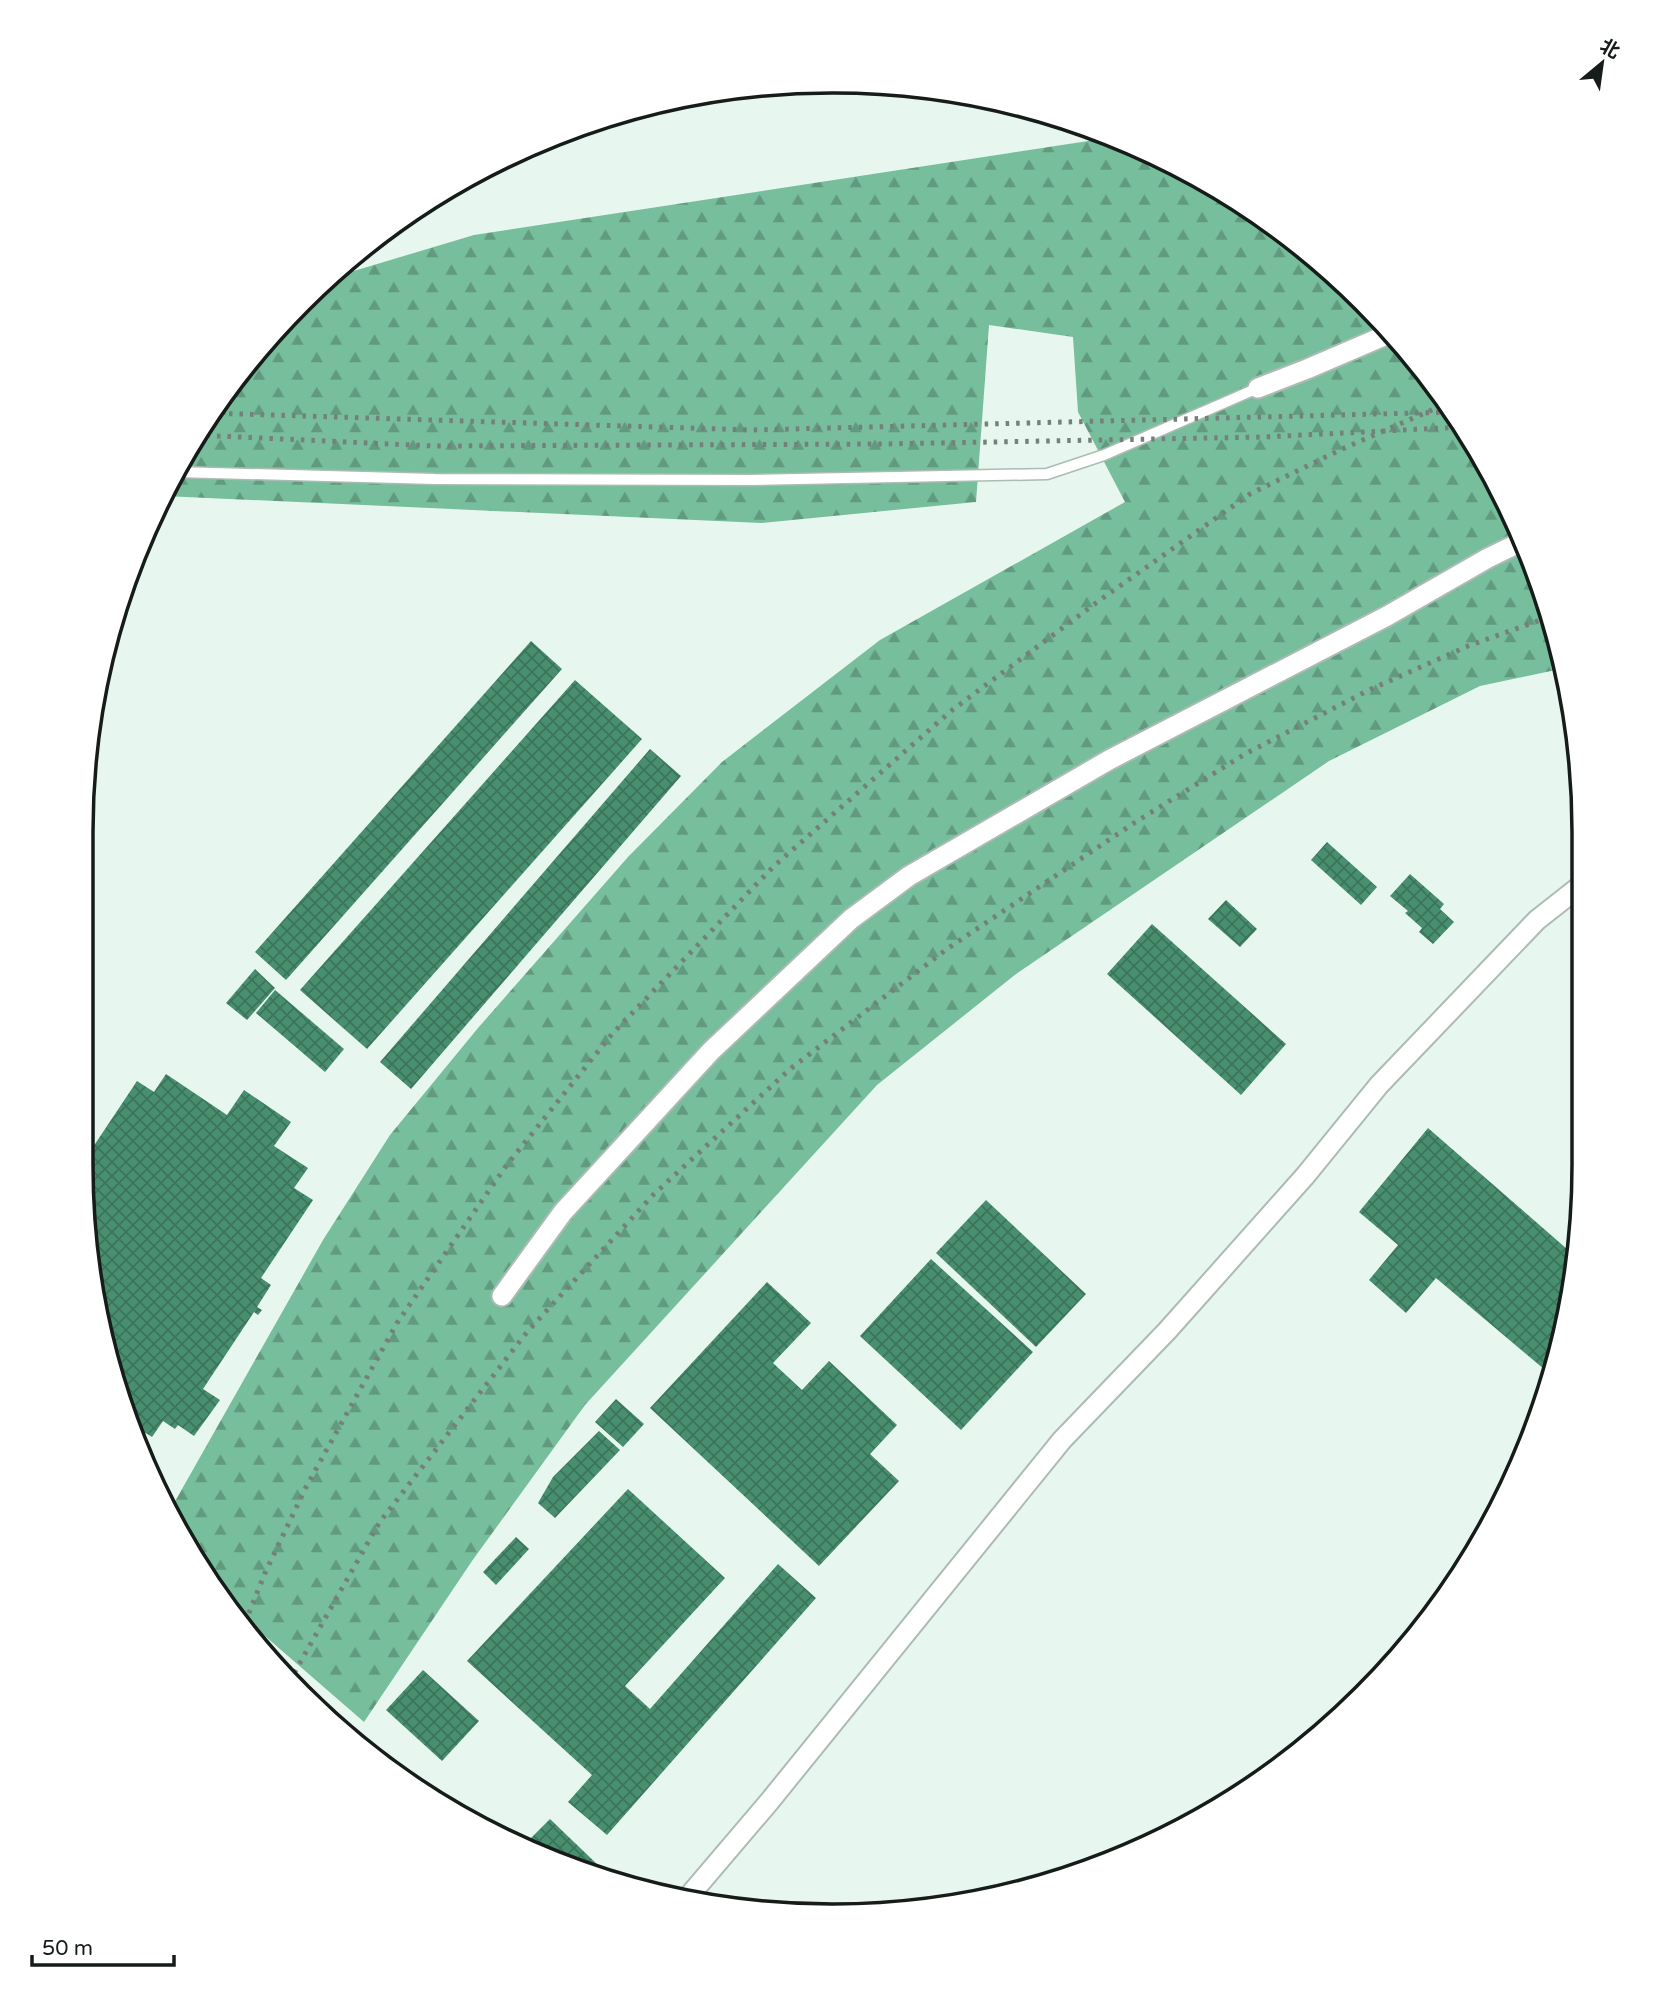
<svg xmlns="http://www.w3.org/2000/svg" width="1665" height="1997" font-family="'Varela Round','Noto Sans SC',sans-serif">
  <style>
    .forest { fill: url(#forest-firs) }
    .building { fill: url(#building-cross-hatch) }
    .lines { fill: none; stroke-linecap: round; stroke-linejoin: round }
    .lane-casing { stroke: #acbbb3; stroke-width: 13 }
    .street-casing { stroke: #acbbb3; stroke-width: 23 }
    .lane { stroke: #fff; stroke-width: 10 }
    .street { stroke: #fff; stroke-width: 19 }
    .rail { stroke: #76807b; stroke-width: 5; stroke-dasharray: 3.5 7; stroke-linecap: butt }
    .rim { fill: none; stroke: #161c19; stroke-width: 3.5 }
  </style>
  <defs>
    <pattern id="forest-firs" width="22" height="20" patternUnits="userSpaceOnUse" patternTransform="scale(1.75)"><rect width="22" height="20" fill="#77be9c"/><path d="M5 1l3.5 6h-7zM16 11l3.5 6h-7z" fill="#619a7e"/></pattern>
    <pattern id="building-cross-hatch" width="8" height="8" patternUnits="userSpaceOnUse" patternTransform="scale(1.75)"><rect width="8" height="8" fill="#488f6f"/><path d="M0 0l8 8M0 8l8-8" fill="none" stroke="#3b745a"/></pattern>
  </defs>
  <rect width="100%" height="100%" fill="#e7f7ef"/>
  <!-- forest -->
  <polygon class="forest" points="1108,134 1120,138 1250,207 1364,300 1458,414 1527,544 1565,668 1480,686 1329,761 1016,974 877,1085 585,1405 472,1561 364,1722 236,1611 181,1540 169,1512 323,1240 390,1135 478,1028 628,857 722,762 880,640 1125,502 1078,412 1073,337 989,325 976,502 761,523 164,496 207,414 301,300 327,279 474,235 1108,138"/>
  <!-- building -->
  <g class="building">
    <polygon points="531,641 562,669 286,980 255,952"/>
    <polygon points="575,680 642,739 367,1049 300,990"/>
    <polygon points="650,749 681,776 411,1089 380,1062"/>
    <polygon points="1327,842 1377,887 1361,905 1311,860"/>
    <polygon points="1410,874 1444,904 1440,909 1454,922 1433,944 1419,932 1422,928 1405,913 1408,911 1390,896"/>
    <polygon points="1226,900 1257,929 1240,947 1208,919"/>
    <polygon points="1152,924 1286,1044 1241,1095 1107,974"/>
    <polygon points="255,969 275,988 247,1020 226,1003"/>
    <polygon points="275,990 344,1049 325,1072 256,1013"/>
    <polygon points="166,1074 227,1115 244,1090 291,1122 274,1146 308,1168 294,1188 313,1200 261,1278 271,1285 257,1307 262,1310 258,1315 254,1312 203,1389 220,1400 194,1436 178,1425 175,1429 163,1421 152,1437 133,1425 106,1359 81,1165 137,1081 154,1092"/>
    <polygon points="1428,1128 1575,1256 1551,1375 1436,1278 1406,1313 1369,1280 1398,1245 1359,1212"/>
    <polygon points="986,1200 1086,1294 1036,1347 936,1253"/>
    <polygon points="931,1259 1033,1352 961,1430 860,1336"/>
    <polygon points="767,1282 811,1323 773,1363 802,1390 829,1361 897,1425 870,1454 899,1481 819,1566 650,1408"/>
    <polygon points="616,1399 644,1424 623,1447 595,1422"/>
    <polygon points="599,1431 620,1450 555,1518 538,1503 553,1477"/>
    <polygon points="628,1489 725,1578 625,1686 650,1709 778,1564 816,1598 607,1835 568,1802 592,1775 467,1661"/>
    <polygon points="516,1537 529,1549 496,1585 483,1572"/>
    <polygon points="423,1670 479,1721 442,1761 386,1710"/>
    <polygon points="550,1819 600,1867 591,1877 525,1844"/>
  </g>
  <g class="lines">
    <defs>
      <polyline id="lane" points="177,472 435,479 751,480 1047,474 1104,455 1258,388"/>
      <g id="street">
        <polyline points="1258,388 1307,369 1391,333"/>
        <polyline points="502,1296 563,1212 711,1051 851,919 909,876 1109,760 1387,616 1488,558 1525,540"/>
        <polyline points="689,1896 769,1802 1062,1440 1167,1331 1305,1176 1379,1085 1537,920 1584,883"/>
      </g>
    </defs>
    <!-- lane casing -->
    <use href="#lane" class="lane-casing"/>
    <!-- street casing -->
    <use href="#street" class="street-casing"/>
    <!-- lane -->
    <use href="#lane" class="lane"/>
    <!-- street -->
    <use href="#street" class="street"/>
    <!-- rail -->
    <g class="rail">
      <polyline points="208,413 752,430 1456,412"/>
      <polyline points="196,435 434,446 882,444 1264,437 1464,427"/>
      <polyline points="245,1623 265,1573 306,1487 397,1323 506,1166 612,1034 774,866 951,711 1100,600 1250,494 1342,449 1448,403"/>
      <polyline points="289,1682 379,1523 527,1332 654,1194 790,1069 947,949 1134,823 1245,754 1369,690 1468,646 1549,617"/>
    </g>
  </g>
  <!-- crop -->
  <path d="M0 0H1665V1997H0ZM832 93H833A739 739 0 0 1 1572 832V1165A739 739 0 0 1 833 1904H832A739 739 0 0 1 93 1165V832A739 739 0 0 1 832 93Z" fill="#fff" fill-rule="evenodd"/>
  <path class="rim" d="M832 93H833A739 739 0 0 1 1572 832V1165A739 739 0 0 1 833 1904H832A739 739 0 0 1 93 1165V832A739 739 0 0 1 832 93Z"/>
  <!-- north arrow -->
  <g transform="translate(1602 63) rotate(29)" stroke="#ffffff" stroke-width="5" paint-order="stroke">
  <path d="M0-5L12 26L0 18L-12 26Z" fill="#161c19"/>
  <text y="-10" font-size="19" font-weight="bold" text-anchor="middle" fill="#161c19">北</text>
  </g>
  <!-- scale -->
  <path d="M32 1955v10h142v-10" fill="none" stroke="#161c19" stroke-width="3.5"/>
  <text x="42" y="1955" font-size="21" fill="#161c19" stroke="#ffffff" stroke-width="5" paint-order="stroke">50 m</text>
</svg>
